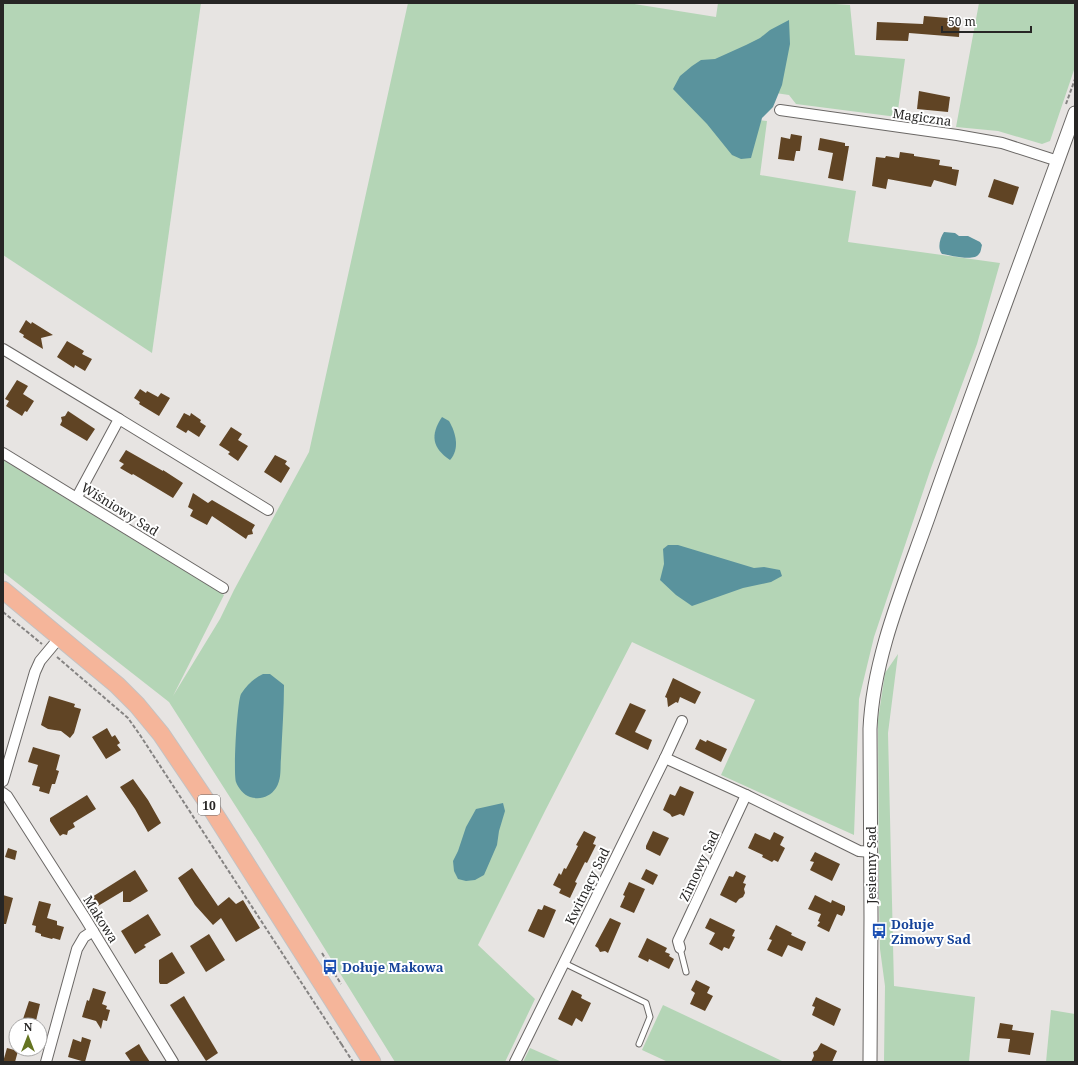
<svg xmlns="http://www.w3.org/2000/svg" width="1078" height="1065" font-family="'Noto Serif',serif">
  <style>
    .green { fill: #b4d5b6 }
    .water { fill: #5a939d }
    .building { fill: #604424 }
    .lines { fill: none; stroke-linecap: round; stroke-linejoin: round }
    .service-casing { stroke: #6b6866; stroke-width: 7 }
    .minor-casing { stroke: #6b6866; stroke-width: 12 }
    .tertiary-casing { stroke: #6b6866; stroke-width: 15 }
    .primary-casing { stroke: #c3c2c2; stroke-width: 19 }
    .path { stroke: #858382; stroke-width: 2; stroke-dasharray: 4 2; stroke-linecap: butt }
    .service { stroke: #fff; stroke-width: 5 }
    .minor { stroke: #fff; stroke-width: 10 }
    .tertiary { stroke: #fff; stroke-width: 13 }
    .primary { stroke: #f5b59a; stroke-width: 17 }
    .labels { text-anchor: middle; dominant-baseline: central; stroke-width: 4; stroke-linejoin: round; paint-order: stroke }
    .shield { fill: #fff; stroke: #686766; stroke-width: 1 }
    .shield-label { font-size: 12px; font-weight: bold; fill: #272625 }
    .street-label { font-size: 13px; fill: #272625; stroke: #fff }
    .transit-label { font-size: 13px; font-weight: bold; fill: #164399; stroke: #fff; text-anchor: start }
  </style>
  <rect width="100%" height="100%" fill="#e7e4e2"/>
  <!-- green -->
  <g class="green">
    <polygon points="3,3 201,3 152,353 3,255"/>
    <polygon points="408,3 628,3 716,17 718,3 821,3 850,5 855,55 905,59 897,117 796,104 789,95 762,91 759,120 767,121 760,175 856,191 848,242 1000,263 977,344 931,468 874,637 859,699 854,835 721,775 755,700 632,642 546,809 478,945 535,999 505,1062 395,1062 258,841 169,702 3,572 3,460 224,595 173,696 220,619 234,590 309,452"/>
    <polygon points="979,3 1075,3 1075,67 1050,141 1042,144 998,131 956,127"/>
    <polygon points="898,654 888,733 894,986 975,997 969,1062 884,1062 885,986 880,949 879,904 878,720 885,673"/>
    <polygon points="663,1005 782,1061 783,1062 668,1062 642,1050"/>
    <polygon points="1051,1010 1075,1014 1075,1062 1046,1062"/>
    <polygon points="530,1048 562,1062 523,1062"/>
  </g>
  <!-- water -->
  <g class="water">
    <polygon points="789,20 790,44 782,85 773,107 762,118 751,158 741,159 732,155 707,124 673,89 680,76 692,66 701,60 715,59 746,45 760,38 770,30"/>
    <path d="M944 232 955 233 959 236H968L980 242 982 245C981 248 981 252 979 254 974 262 950 255 942 254 937 248 940 238 944 232Z"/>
    <path d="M442 417 449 421C456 433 460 449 450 460 432 448 430 435 442 417Z"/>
    <polygon points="668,545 678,545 754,568 764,567 780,570 782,576 771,582 743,588 692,606 676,595 660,580 664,564 663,549"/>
    <path d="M263 674H270L284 685C284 709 282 733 281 758 280 767 282 779 276 788 270 797 260 800 250 797 244 795 238 788 236 782 233 771 237 703 241 694 247 685 254 678 263 674Z"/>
    <polygon points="503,803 505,811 499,831 497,845 484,875 475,880 466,881 458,879 454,871 453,861 458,851 466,827 476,809"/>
  </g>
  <!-- building -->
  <g class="building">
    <polygon points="924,16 960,19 959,37 909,33 908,41 876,40 877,22 923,24"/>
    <polygon points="919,91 950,97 948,112 917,109"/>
    <polygon points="791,134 802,136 800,151 796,151 794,161 778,159 781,137 790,139"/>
    <polygon points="820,138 845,143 845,146 849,146 843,181 828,178 833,153 818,150"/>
    <polygon points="900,152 914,154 914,156 940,160 939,165 952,167 952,169 959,170 956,186 934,180 931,187 888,179 886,189 872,186 876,157 885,158 886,156 899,158"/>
    <polygon points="994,179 1019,187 1013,205 988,197"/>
    <polygon points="26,320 31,324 32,322 53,335 41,338 43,349 23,337 24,335 19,332"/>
    <polygon points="67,341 84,351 82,354 92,359 85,371 75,365 74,368 57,357"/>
    <polygon points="17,380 28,386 23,394 34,401 27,412 25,411 22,416 6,406 9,401 5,399"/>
    <polygon points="140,389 146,393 147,391 158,397 161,393 170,398 159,416 139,404 140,402 134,398"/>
    <polygon points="68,411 95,429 87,441 60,425 62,421 61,417 65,416"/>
    <polygon points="184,413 190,416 191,413 201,420 200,422 206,426 199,437 188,430 186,433 176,427"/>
    <polygon points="231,427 242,434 238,440 248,446 238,461 228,454 230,452 219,445"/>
    <polygon points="126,450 163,471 163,470 183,483 173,498 133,474 132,475 120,468 124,464 119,461"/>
    <polygon points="275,455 287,461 285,464 290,468 281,483 264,472"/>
    <polygon points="193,493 208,503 212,500 255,525 252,530 253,534 248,535 246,539 212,516 207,525 190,516 193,510 188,507"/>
    <polygon points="673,678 701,692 695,704 680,697 678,703 676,702 668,707 667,698 665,697"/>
    <polygon points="49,696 75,704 74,707 81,709 74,733 70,738 61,731 48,729 41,725"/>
    <polygon points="630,703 646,710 635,732 652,740 648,750 615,734"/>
    <polygon points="107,728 112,737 115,735 120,743 117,745 121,750 106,759 92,737"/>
    <polygon points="700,739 706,742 707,740 727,749 721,762 695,749"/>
    <polygon points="33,747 60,755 56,770 59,771 55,784 52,784 49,794 39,791 40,787 32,785 38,765 28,762"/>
    <polygon points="133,779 148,800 161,823 148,832 135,809 120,787"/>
    <polygon points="680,786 694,792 684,816 680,814 672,817 670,814 663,810 670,794 675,796"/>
    <polygon points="87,795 96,809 73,823 75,827 68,831 67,835 63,834 60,836 50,821 50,818"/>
    <polygon points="584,831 596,837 593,844 596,845 587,863 585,862 575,882 577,883 570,898 559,893 561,889 553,885 559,873 561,875 564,868 566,869 578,846 576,845"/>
    <polygon points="653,831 669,838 660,856 646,849 646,846"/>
    <polygon points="774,832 784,837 780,845 785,848 778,862 774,860 772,862 762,857 763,855 748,848 755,833 770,840"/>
    <polygon points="8,848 17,851 15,860 5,857"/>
    <polygon points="815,852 840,864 832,881 810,870 814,862 810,861"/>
    <polygon points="192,868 218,906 229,897 236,904 243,900 260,928 236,942 221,918 213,925 195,905 178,878"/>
    <polygon points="646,869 658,875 653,885 641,879"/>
    <polygon points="135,870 148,891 130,902 123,902 123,891 98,906 92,897"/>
    <polygon points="736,871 746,876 743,883 746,884 744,889 745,893 743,897 739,899 736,903 720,895 729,876 733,877"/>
    <polygon points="629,882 645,889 634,913 620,907 625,896 623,895"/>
    <polygon points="3,895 13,898 6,924 3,924"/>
    <polygon points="815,895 831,903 832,900 845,906 845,910 842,916 837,914 829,932 817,926 820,922 818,921 821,914 808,909"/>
    <polygon points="39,901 51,904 47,918 57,921 57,925 64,927 60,940 53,938 52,939 41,936 41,934 35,932 36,926 32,925"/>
    <polygon points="544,905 556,910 544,938 528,931 538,909 542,910"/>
    <polygon points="148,914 161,935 144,945 146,947 135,954 121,931"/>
    <polygon points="610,918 621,923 608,953 605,951 600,952 598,948 595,946"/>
    <polygon points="710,918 735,930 732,936 735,937 729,949 724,947 722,951 709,944 715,933 705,928"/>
    <polygon points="776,925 792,933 791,935 806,942 802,951 788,945 782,957 767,950 772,940 769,939"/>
    <polygon points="209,934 225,960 206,972 190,946"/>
    <polygon points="647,938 667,948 665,952 670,954 669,956 674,959 669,969 649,959 648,962 638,957"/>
    <polygon points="172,952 185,973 167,984 160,984 159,982 159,960"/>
    <polygon points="696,980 710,987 707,993 713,996 705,1011 690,1004 695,993 691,990"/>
    <polygon points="93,988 106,992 102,1004 107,1006 106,1009 110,1010 107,1021 103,1020 101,1029 96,1021 82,1017 87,1000 89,1001"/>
    <polygon points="572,990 582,995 581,998 591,1003 582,1022 576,1018 572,1026 558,1019"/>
    <polygon points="184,996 218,1053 206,1061 170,1005"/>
    <polygon points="816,997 841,1009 834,1026 812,1015 815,1007 812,1006"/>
    <polygon points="29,1001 40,1004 35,1025 21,1025"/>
    <polygon points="1000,1023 1013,1025 1012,1030 1034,1033 1030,1055 1008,1052 1010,1039 997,1038"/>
    <polygon points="82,1037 91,1040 85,1062 68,1057 73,1039 81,1042"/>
    <polygon points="821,1043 837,1051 832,1062 811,1062 814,1056 813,1052 817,1050"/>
    <polygon points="139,1044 144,1053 150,1062 131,1062 125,1053"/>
    <polygon points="7,1048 18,1051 15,1062 3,1062"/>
  </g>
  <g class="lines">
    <defs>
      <g id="service">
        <polyline points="680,948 686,972"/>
        <polyline points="564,963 646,1003 650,1017 639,1044"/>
      </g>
      <g id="minor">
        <polyline points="780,110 957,135 1002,143 1058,161"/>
        <polyline points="3,349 119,419 77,497"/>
        <polyline points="119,419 268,510"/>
        <polyline points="3,453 223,588"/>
        <polyline points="665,758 746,795 859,851 871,852"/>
        <polyline points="3,781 35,672 40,661 60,637"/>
        <polyline points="3,793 7,796 85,918 173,1062"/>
        <polyline points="680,948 678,941 746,795"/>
        <polyline points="46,1062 77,949 84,937 93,931"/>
        <polyline points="515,1062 665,758 682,721"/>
      </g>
      <path id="tertiary" d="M870 1062 871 918 870 729C873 656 906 581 930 512 977 378 1027 246 1075 113"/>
      <polyline id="primary" points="3,590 117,685 137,705 161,734 209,805 372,1062"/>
    </defs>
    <!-- service casing -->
    <use href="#service" class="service-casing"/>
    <!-- minor casing -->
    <use href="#minor" class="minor-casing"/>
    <!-- tertiary casing -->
    <use href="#tertiary" class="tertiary-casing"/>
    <!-- primary casing -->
    <use href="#primary" class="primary-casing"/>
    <!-- path -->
    <g class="path">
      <polyline points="1066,104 1075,79"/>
      <polyline points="3,612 42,644"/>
      <polyline points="57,657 128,718 140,735 342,1045"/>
      <polyline points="322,953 341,984"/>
      <polyline points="343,1045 342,1045 353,1062"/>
    </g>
    <!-- service -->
    <use href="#service" class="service"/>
    <!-- minor -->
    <use href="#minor" class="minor"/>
    <!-- tertiary -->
    <use href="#tertiary" class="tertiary"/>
    <!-- primary -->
    <use href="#primary" class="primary"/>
  </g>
  <!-- icons -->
  <defs>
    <symbol id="bus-bare" viewBox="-9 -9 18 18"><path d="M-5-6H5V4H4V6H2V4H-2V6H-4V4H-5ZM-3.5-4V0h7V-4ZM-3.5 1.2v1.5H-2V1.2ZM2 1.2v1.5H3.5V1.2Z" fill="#1a4fb4" stroke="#fff" stroke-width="2.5" paint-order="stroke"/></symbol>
  </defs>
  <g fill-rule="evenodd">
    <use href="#bus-bare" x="868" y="920" width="22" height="22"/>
    <use href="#bus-bare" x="319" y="956" width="22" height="22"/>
  </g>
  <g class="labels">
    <!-- shield labels -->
    <rect class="shield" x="198" y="795" width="22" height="20" rx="3"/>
    <g class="shield-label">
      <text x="209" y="805">10</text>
    </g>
    <!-- street labels -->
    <g class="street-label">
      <text transform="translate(922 117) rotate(8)">Magiczna</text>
      <text transform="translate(120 509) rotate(32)">Wiśniowy Sad</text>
      <text transform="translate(871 865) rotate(-90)">Jesienny Sad</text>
      <text transform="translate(699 866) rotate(-65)">Zimowy Sad</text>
      <text transform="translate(587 886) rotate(-64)">Kwitnący Sad</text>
      <text transform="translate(101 919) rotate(58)">Makowa</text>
    </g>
    <!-- transit labels -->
    <g class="transit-label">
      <text x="891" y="924">Dołuje<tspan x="891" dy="15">Zimowy Sad</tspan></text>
      <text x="342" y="967">Dołuje Makowa</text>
    </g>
  </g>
  <!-- border -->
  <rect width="1078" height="1065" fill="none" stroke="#272625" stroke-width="8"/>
  <!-- north arrow -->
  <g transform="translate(28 1037)"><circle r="19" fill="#ffffff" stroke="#a9a8a8"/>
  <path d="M0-3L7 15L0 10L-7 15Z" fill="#657421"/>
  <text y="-6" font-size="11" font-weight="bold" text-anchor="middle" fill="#272625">N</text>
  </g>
  <!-- scale -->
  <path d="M942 26v6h89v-6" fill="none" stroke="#272625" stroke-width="2"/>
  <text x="948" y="26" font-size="12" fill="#272625" stroke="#ffffff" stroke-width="3" paint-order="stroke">50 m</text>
</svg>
